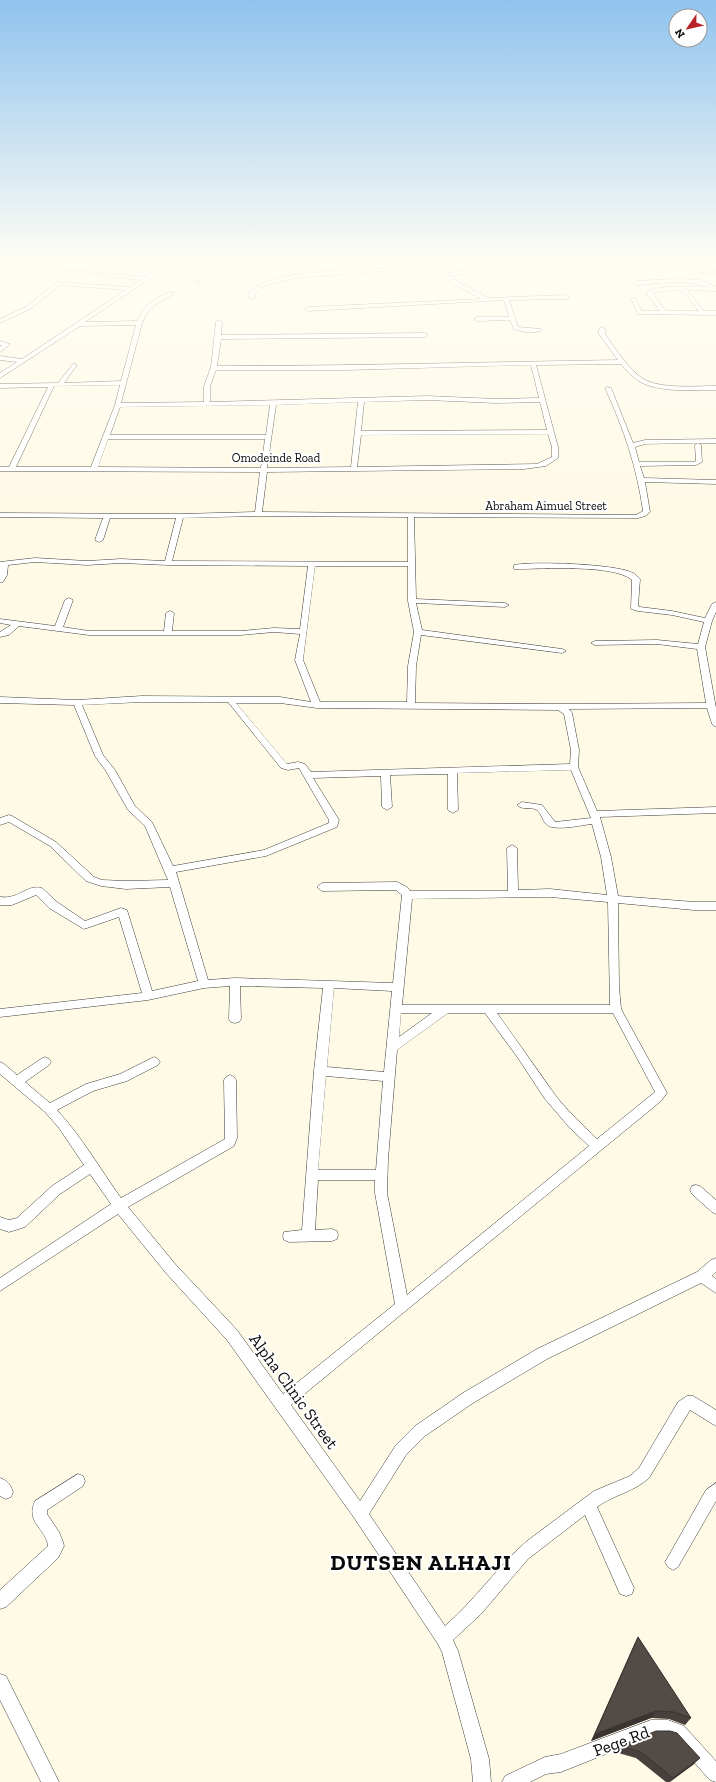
<svg xmlns="http://www.w3.org/2000/svg" width="716" height="1782" font-family="'Zilla Slab',serif">
  <style>
    .lines { fill: none; stroke-linecap: round; stroke-linejoin: round }
    .street-casing { stroke: #3c3c3c; stroke-width: 1 }
    .street { fill: #fff; fill-rule: evenodd }
    .wall { fill: #47403c }
    .shaded-wall { fill: #393431 }
    .building { fill: #524b46; stroke: #393431 }
    .labels { text-anchor: middle; dominant-baseline: central; stroke-width: 4; stroke-linejoin: round; paint-order: stroke }
    .far-street-label { font-size: 12px; fill: #090909; stroke: #fff }
    .near-street-label { font-size: 17px; fill: #090909; stroke: #fff }
    .near-district-label { font-size: 22px; font-weight: bold; letter-spacing: 1px; fill: #090909; stroke: #fff }
  </style>
  <rect width="100%" height="100%" fill="#fffae6"/>
  <g class="lines">
    <defs>
      <g id="street">
        <polygon points="78,260 114,260 103,263"/>
        <path d="M171 260H177L85 322 137 321C145 305 154 299 170 292L175 293C158 305 152 301 142 323L121 403 204 402V386L211 367 216 322 219 320 222 322 221 335 425 333 428 335 425 337 221 339 217 366C351 366 484 362 618 360L599 334V329L602 327 605 329V334C615 348 630 372 645 380 663 389 696 386 716 386V390C695 390 657 393 639 381 632 377 626 370 621 364L536 365 558 447V458L546 466 524 469 267 472 262 512 636 515 643 511C637 468 624 429 605 388L606 387 611 388 633 443 645 440 716 439V443H698L701 445 702 462 696 465 640 466 644 478 716 480V484L645 482 650 512 645 516 638 518 414 517 416 599 505 603 509 605 505 607 416 603 422 630 562 649 566 651 562 653 421 635 416 666 415 703 560 704 706 703 697 649 657 644 595 645 591 643 595 641 657 640 698 644 704 622 672 615 638 611 631 609 632 580C614 564 543 569 517 569H514V565C533 561 617 564 633 573 635 574 638 577 640 579L638 606 640 607 672 611 705 618 712 604 716 602V612L712 621 705 647 716 708V727L712 724 707 708 569 709 572 713 579 750 578 767 597 811 716 807V813L600 817 611 857 618 896 694 902H716V910H694L618 903 619 987 621 1009 667 1093 661 1101 291 1405 360 1501 396 1445 415 1426 463 1393 537 1349 697 1272 711 1260 716 1258V1272L712 1276 716 1279V1293L701 1283 547 1359 473 1403 425 1436 406 1455 369 1514 445 1626C475 1600 497 1567 527 1541L594 1491 630 1476 639 1468 678 1402 687 1396H693L716 1410V1426L690 1410 649 1478C634 1492 613 1495 597 1507L634 1588 632 1594 626 1596 620 1594 585 1515 528 1559 481 1614 453 1640 458 1651 489 1759 491 1782H473L471 1759 442 1652 438 1644 355 1519 227 1340 166 1273 118 1214 0 1291V1278L111 1204 90 1174 60 1194 25 1227 9 1232 0 1229V1217L9 1220 17 1218 52 1186 84 1165 59 1128 45 1112 0 1074V1062L4 1064 17 1075 41 1059 45 1057 49 1059 51 1062 49 1065 25 1082 50 1103 86 1084 120 1074 154 1057 158 1059 160 1062 158 1065 127 1081 93 1091 57 1110C82 1137 100 1169 121 1198L225 1139 224 1080 226 1077 230 1075 234 1077 236 1080 237 1138 234 1146 128 1207 176 1265 237 1330 283 1394 395 1304 375 1193V1180H318L315 1230 332 1229 337 1231 338 1235 337 1239 332 1241 289 1242 284 1240 283 1236 284 1232 302 1230 314 1071 323 988 240 986 241 1019 239 1022 235 1023 231 1022 229 1019 230 986 204 988 148 1000 0 1017V1009L142 993 119 917 84 929 49 908 36 895 12 905H0V897C19 900 26 884 42 888L57 902 85 921 121 908 127 910 152 991 198 981 170 887 126 889 101 886 86 881 50 846 9 822 0 825V818L9 815 12 816 56 842 94 877 102 880 126 881 168 880 145 826 128 810 106 771 95 756 74 705 0 703V697L77 700 142 696 280 697 311 702 295 660 300 634 274 632 241 635H89L19 626 9 635 0 637V632L11 625 0 623V619L55 626 65 600 69 598 73 600 63 627 89 631H164L166 613 170 611 174 613 172 631H241L274 628 300 629 308 566 168 565 121 563 87 565 35 562 8 565 7 575 3 582H0V562L35 558 87 561 121 559 165 561 176 518H110L103 540 99 542 95 540 103 518 0 517V513L180 514 255 512 260 472 0 471V467H9L48 387 0 388V384L58 383 74 363 77 365 64 383 121 381 136 325 80 326 0 378V373L17 362 0 360V356L22 359 126 290 60 285 30 309 0 323V319L26 307 57 282 130 287 142 280C94 275 48 266 0 263V261L38 263 88 272 145 277ZM531 365 539 398 496 399 427 396 210 402V386L216 370H345ZM120 385 115 405 91 467H16L54 386ZM427 400 496 403 540 402 547 430 361 431 364 402ZM358 402 351 467 267 468 276 405ZM270 405 266 435H110L120 407ZM548 434 552 447V457L537 464 357 467 361 435ZM108 439H265L261 468 98 467ZM698 443 695 445 696 461 693 462H639L635 447 645 444ZM258 516 408 517V562L172 561 183 518ZM315 566H408V601L414 632 408 666 407 702H320L303 660ZM142 702H228L281 768 288 770 299 768 329 820V823L264 850 173 866 152 822 135 806 115 770 103 755 82 705ZM236 703H280L317 708 558 710 564 714 571 750 570 764 311 772 305 764 298 762 287 764ZM571 770 591 818 555 822 542 805 522 802 517 805C522 810 529 807 535 809 541 811 542 820 546 824 553 832 582 825 592 824L601 857 607 895 550 889 518 890 517 848 512 845 507 848 508 891H410L407 887 397 882 322 883 317 887 322 891 396 890 402 895 393 983 235 978 208 980 176 872 266 856 337 827 339 820 313 778 381 776 382 807 387 810 392 807 390 775 448 774V810L453 813 458 810 457 773ZM550 897 608 902 610 1005H402L412 899ZM334 988 392 991 384 1072 327 1067ZM401 1013H432L399 1037ZM448 1013H485L518 1058 545 1099 569 1127 589 1146 407 1295 387 1193 388 1159 397 1050ZM497 1013H613L655 1092 597 1139C582 1124 565 1109 553 1092 534 1066 516 1039 497 1013ZM326 1076 383 1081 376 1170H318Z"/>
        <path d="M231 260H237L201 283 196 282 223 265 199 264 197 262C207 260 224 264 231 260Z"/>
        <path d="M331 260H336L350 271 421 265 419 263 421 262 444 274 484 267 477 260H482L490 267V269L448 276 488 298 566 295 569 297 566 299 509 300 518 327 541 329 542 330C535 334 522 332 514 329L510 320 477 321 474 319 477 317H509L504 300 308 311 305 309 308 307 481 299 426 268 301 277 273 283 262 287 255 293 254 299 249 298 250 291C276 272 314 273 345 271Z"/>
        <polygon points="524,260 531,260 551,268 547,269"/>
        <polygon points="606,260 612,260 630,272 626,273"/>
        <path d="M673 260H677L691 270 708 269 696 260C703 260 713 266 716 272L690 273 673 262Z"/>
        <path d="M677 279 700 280 716 287V291L687 290 704 311H716V315L638 314 631 298H635L642 311H660L646 293C658 284 691 287 706 287 689 278 656 284 637 285L634 283 637 281ZM682 290 699 311H666L652 293 660 291Z"/>
        <polygon points="0,341 10,344 0,352 0,347 2,345 0,345"/>
        <polygon points="696,1185 700,1186 716,1200 716,1214 712,1212 692,1194 690,1190 692,1186"/>
        <path d="M78 1474 83 1476 85 1481 83 1486 47 1510V1514L59 1532 63 1542 64 1546 58 1558 6 1607 0 1609V1590L48 1546C46 1528 25 1523 35 1501Z"/>
        <path d="M0 1478C7 1480 11 1485 13 1492L11 1497 6 1499 0 1496Z"/>
        <polygon points="716,1483 716,1501 678,1567 673,1570 668,1567 665,1562 668,1557 706,1490"/>
        <polygon points="0,1674 6,1676 59,1782 41,1782 0,1700"/>
        <polygon points="651,1720 668,1720 684,1726 716,1761 716,1782 710,1780 672,1738 665,1736 651,1736 561,1772 546,1774 530,1782 502,1782 505,1776 545,1757 561,1754"/>
      </g>
    </defs>
    <!-- street casing -->
    <use href="#street" class="street-casing"/>
    <!-- street -->
    <use href="#street" class="street"/>
  </g>
  <!-- wall -->
  <g class="wall">
    <polygon points="638,1637 691,1718 685,1725 669,1719 651,1718 591,1741 634,1645"/>
    <polygon points="620,1746 694,1764 670,1782 666,1782 636,1758 615,1752"/>
  </g>
  <!-- shaded-wall -->
  <g class="shaded-wall">
    <polygon points="656,1711 651,1718 591,1741 595,1734"/>
    <polygon points="700,1758 694,1764 669,1782 673,1778"/>
  </g>
  <!-- building -->
  <g class="building">
    <polygon points="638,1637 691,1718 674,1712 656,1711 595,1734"/>
    <polygon points="656,1731 670,1731 677,1733 700,1758 673,1778 641,1752 620,1746"/>
  </g>
  <!-- sky -->
  <linearGradient id="sky" x2="0" y2="1"><stop stop-color="#8fc3ee"/><stop offset="0.51" stop-color="#fffdf4"/><stop offset="1" stop-color="#fffdf4" stop-opacity="0"/></linearGradient>
  <rect width="716" height="510" fill="url(#sky)"/>
  <g class="labels">
    <!-- far-street labels -->
    <g class="far-street-label">
      <text x="276" y="458">Omodeinde Road</text>
      <text x="546" y="506">Abraham Aimuel Street</text>
    </g>
    <!-- near-street labels -->
    <g class="near-street-label">
      <text transform="translate(294 1391) rotate(54)">Alpha Clinic Street</text>
      <text transform="translate(621 1741) rotate(-20)">Pege Rd</text>
    </g>
    <!-- near-district labels -->
    <g class="near-district-label">
      <text x="421" y="1562">DUTSEN ALHAJI</text>
    </g>
  </g>
  <!-- north arrow -->
  <g transform="translate(688 28) rotate(236)"><circle r="19" fill="#ffffff" stroke="#9d9d9d"/>
  <path d="M0-3L7 15L0 10L-7 15Z" fill="#b82329"/>
  <text y="-6" font-size="11" font-weight="bold" text-anchor="middle" fill="#090909">N</text>
  </g>
</svg>
